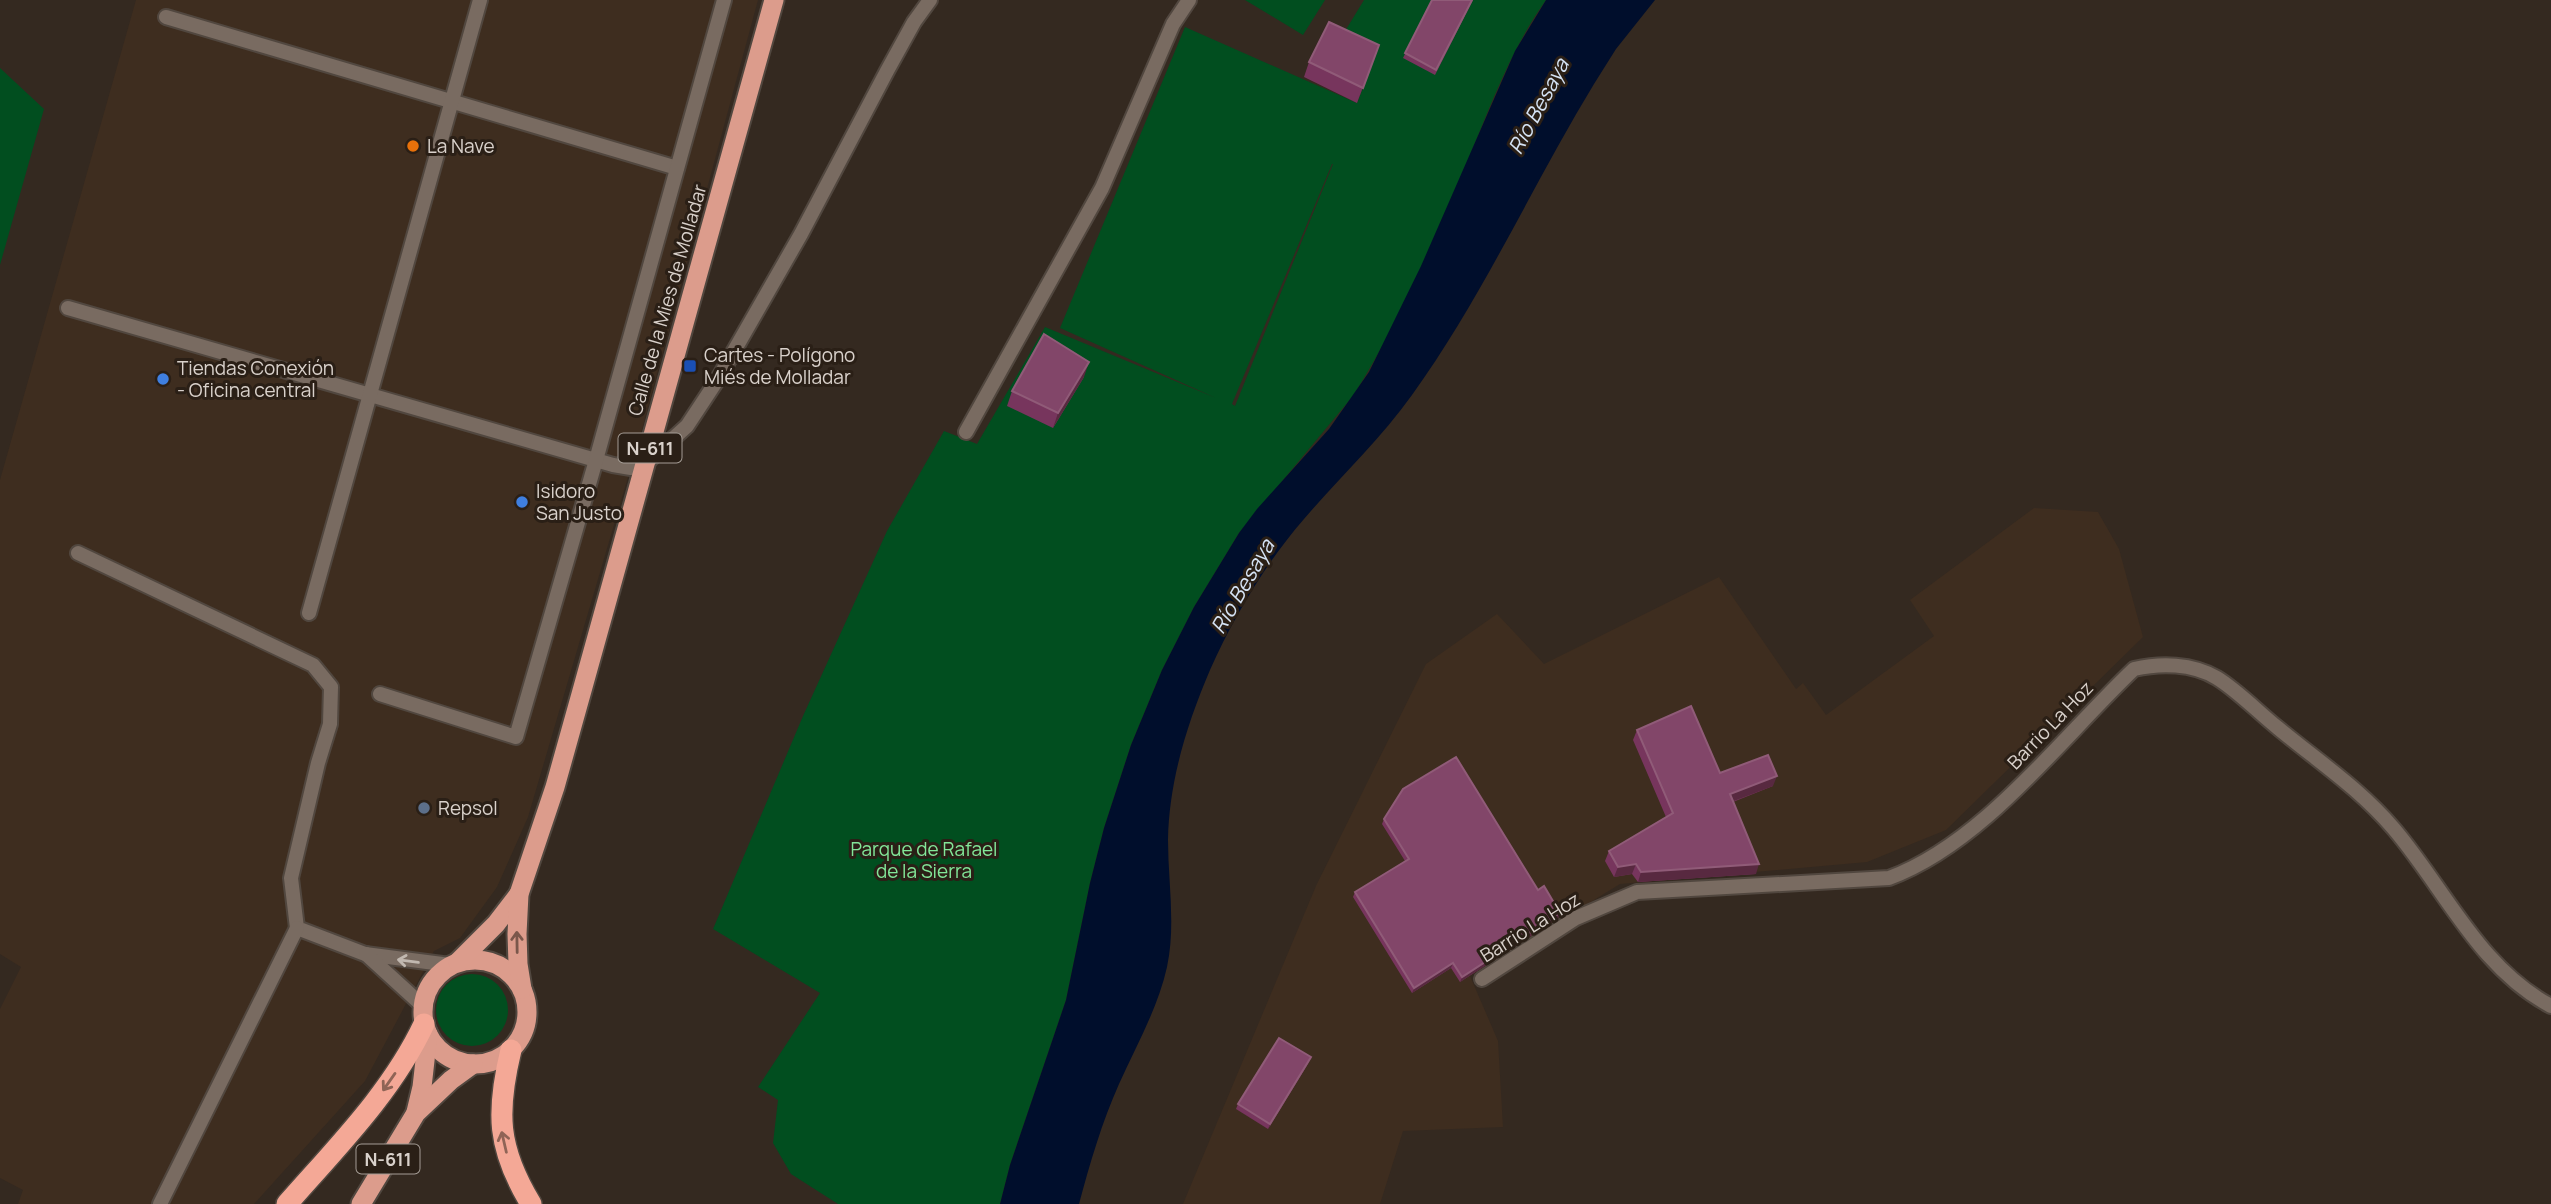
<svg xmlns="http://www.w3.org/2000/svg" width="2551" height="1204" font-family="Manrope,sans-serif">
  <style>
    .built { fill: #3e2d1f }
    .green { fill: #014e1f; fill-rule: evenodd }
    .water { fill: #000e2c }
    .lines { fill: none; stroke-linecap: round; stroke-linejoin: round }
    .minor-casing { stroke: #51473f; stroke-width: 18 }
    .trunk-casing { stroke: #51473f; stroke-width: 23 }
    .motorway-casing { stroke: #51473f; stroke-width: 24 }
    .minor { stroke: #796b61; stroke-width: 14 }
    .trunk { stroke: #dc9c8c; stroke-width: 19 }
    .motorway { stroke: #f4a896; stroke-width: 21 }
    .wall { fill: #77355d }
    .shaded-wall { fill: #582940 }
    .building { fill: #824669; stroke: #905b78; stroke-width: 2 }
    .oneway { stroke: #7a574b }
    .oneway2 { stroke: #c1b8b0 }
    .oneway3 { stroke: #8f6456 }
    .food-dot { fill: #e8710a; stroke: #2a1f16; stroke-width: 2.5 }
    .transit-dot { fill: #1a4fb4; stroke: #2a1f16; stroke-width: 2.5 }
    .shop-dot { fill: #3f7fe0; stroke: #2a1f16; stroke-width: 2.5 }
    .service-dot { fill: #5c6f8a; stroke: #2a1f16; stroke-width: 2.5 }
    .labels { text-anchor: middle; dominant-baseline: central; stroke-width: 6; stroke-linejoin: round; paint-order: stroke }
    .shield { fill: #2a1f16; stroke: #a49c95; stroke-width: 2 }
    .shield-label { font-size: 18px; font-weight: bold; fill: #d9d1cb }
    .poi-label { font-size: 19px; fill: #d9d1cb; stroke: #2a1f16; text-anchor: start }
    .street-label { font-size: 19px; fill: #d9d1cb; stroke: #2a1f16 }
    .park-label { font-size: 19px; fill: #82e698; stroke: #2a1f16 }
    .water-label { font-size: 21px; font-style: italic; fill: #d5e3f5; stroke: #2a1f16 }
  </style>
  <rect width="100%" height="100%" fill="#342920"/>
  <!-- built -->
  <g class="built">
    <polygon points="136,0 758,0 641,433 528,817 497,887 460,938 434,951 365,1081 254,1204 18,1204 23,1190 0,1178 0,1009 21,967 0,954 0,480"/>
    <polygon points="2034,508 2098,512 2119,549 2143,637 1946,830 1867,862 1620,884 1470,976 1498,1041 1503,1127 1403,1131 1380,1204 1183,1204 1316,886 1426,664 1497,614 1544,664 1719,577 1796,689 1803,683 1826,715 1934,636 1910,600"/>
  </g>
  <!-- green -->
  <g class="green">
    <polygon points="1245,0 1325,0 1303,35"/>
    <path d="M1364 0H1546C1510 50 1489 110 1465 167 1433 245 1398 325 1353 396L1239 533 1194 607 1162 670 1131 745 1104 828 1090 883 1066 1000 1010 1165 1000 1204H838L791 1174 773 1143 778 1100 758 1087 820 993 713 929 803 716 887 531 944 431 977 444 1045 327 1216 398 1060 328 1185 27 1357 103 1376 55 1342 36ZM1332 164H1333L1235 406 1232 404Z"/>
    <polygon points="0,68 44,109 0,265"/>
    <circle cx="472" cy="1010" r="36"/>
  </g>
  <!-- water -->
  <path class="water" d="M1546 0H1655L1616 49 1594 84C1532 186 1482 298 1412 395 1380 440 1339 478 1304 519 1265 564 1234 616 1210 670 1187 724 1169 781 1168 840 1168 882 1176 925 1167 967 1158 1008 1136 1046 1119 1084 1102 1122 1090 1163 1079 1204H1000L1010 1165 1066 1000 1090 883 1104 828 1131 745 1162 670 1194 607 1239 533 1257 509 1329 429 1369 372 1421 266 1515 51Z"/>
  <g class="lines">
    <defs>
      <g id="minor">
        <polyline points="166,17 677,168"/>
        <polyline points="68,308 613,465 631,468 645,464 687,426 718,379 801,234 887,71 914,22 930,0"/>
        <polyline points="966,432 1102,188 1173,24 1189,0"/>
        <polyline points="78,553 313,665 331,687 330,724 318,763 291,878 297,928 365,954 450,965"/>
        <polyline points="309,613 480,0"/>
        <polyline points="380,694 516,737 596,460 724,0"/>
        <polyline points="366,954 423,1006"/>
        <path d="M1482 979 1576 918 1637 892 1889 878C1984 843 2062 737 2134 669 2160 663 2192 663 2217 678 2238 691 2258 712 2278 728 2319 762 2359 788 2394 829 2445 889 2479 968 2551 1006"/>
        <polyline points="160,1204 297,928"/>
      </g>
      <g id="trunk">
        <circle cx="475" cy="1012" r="52"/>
        <polyline points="458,962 496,924 519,894"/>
        <polyline points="522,989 518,964 517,934 519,894 555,787 583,687 774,0"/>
        <polyline points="416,1112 422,1087 428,1034"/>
        <polyline points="361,1204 416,1113 451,1080 473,1064"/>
      </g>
      <g id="motorway">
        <path d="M511 1050C496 1112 497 1148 531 1204"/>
        <path d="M287 1204C337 1147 392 1092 424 1024"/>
      </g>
    </defs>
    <!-- minor casing -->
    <use href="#minor" class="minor-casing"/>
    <!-- trunk casing -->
    <use href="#trunk" class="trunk-casing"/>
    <!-- motorway casing -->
    <use href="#motorway" class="motorway-casing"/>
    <!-- minor -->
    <use href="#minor" class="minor"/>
    <!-- trunk -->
    <use href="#trunk" class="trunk"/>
    <!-- motorway -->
    <use href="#motorway" class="motorway"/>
  </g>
  <!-- wall -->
  <g class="wall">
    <polygon points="1432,0 1473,0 1435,75 1403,58"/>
    <polygon points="1379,45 1357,103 1304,77 1309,62"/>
    <polygon points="1084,377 1053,428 1007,406 1012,391"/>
    <polygon points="1637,730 1720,773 1773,786 1733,802 1756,874 1638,882 1632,874 1614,877 1605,861 1609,851 1666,817 1633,740"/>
    <polygon points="1384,819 1538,890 1560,913 1558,918 1460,982 1451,968 1412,993 1353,897 1355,892 1405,861 1382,824"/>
    <polygon points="1309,1062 1268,1129 1236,1109 1238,1104"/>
  </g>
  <!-- shaded-wall -->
  <g class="shaded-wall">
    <polygon points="1089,362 1084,377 1053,428 1058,413"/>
    <polygon points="1777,776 1773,786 1726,804 1730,794"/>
    <polygon points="1636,864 1632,874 1614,877 1618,867"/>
    <polygon points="1759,864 1756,874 1638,882 1641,872"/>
    <polygon points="1560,913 1558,918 1460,982 1462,977"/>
    <polygon points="1453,963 1451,968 1412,993 1414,988"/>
    <polygon points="1311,1057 1309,1062 1268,1129 1270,1124"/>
  </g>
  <!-- building -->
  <g class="building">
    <polygon points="1432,0 1472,0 1436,70 1405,53"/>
    <polygon points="1329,22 1379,45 1363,88 1309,62"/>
    <polygon points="1044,334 1089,362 1058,413 1012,391"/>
    <polygon points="1691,706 1720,773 1768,755 1777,776 1730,794 1759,864 1641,872 1636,864 1618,867 1609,851 1673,813 1637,730"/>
    <polygon points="1456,757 1538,890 1544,886 1560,913 1462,977 1453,963 1414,988 1355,892 1409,859 1384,819 1403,789"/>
    <polygon points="1279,1038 1311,1057 1270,1124 1238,1104"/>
  </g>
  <!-- one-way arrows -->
  <defs><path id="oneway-shaft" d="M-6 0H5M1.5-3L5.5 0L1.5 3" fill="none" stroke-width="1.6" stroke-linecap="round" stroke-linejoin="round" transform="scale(1.75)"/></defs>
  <use class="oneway" href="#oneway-shaft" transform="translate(517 942) rotate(-91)"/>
  <use class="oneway2" href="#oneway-shaft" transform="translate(408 961) rotate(-172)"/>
  <g class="oneway3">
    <use href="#oneway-shaft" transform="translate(389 1082) rotate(125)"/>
    <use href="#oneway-shaft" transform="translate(504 1142) rotate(-103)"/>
  </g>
  <!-- markers -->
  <circle class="food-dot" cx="413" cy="146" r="7"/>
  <rect class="transit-dot" x="683" y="359" width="14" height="14" rx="3.5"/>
  <g class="shop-dot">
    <circle cx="163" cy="379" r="7"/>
    <circle cx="522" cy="502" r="7"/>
  </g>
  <circle class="service-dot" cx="424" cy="808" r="7"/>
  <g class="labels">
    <!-- shield labels -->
    <g class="shield">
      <rect x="618.5" y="433.5" width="63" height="29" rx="5"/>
      <rect x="356.5" y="1144.5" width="63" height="29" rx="5"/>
    </g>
    <g class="shield-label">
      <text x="650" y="448">N-611</text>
      <text x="388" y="1159">N-611</text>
    </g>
    <!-- poi labels -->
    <g class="poi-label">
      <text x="427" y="146">La Nave</text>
      <text x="704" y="355">Cartes - Polígono<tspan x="704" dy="22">Miés de Molladar</tspan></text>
      <text x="177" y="368">Tiendas Conexión<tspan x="177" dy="22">- Oficina central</tspan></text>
      <text x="536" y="491">Isidoro<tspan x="536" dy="22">San Justo</tspan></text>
      <text x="438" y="808">Repsol</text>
    </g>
    <!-- street labels -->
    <g class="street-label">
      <text transform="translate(667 300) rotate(-74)">Calle de la Mies de Molladar</text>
      <text transform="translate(2050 725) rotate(-46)">Barrio La Hoz</text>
      <text transform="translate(1530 927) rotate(-32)">Barrio La Hoz</text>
    </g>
    <!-- park labels -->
    <g class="park-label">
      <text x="924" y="849">Parque de Rafael<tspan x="924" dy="22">de la Sierra</tspan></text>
    </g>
    <!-- water labels -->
    <g class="water-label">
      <text transform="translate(1538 106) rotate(-62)">Río Besaya</text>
      <text transform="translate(1242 586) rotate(-60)">Río Besaya</text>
    </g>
  </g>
</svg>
